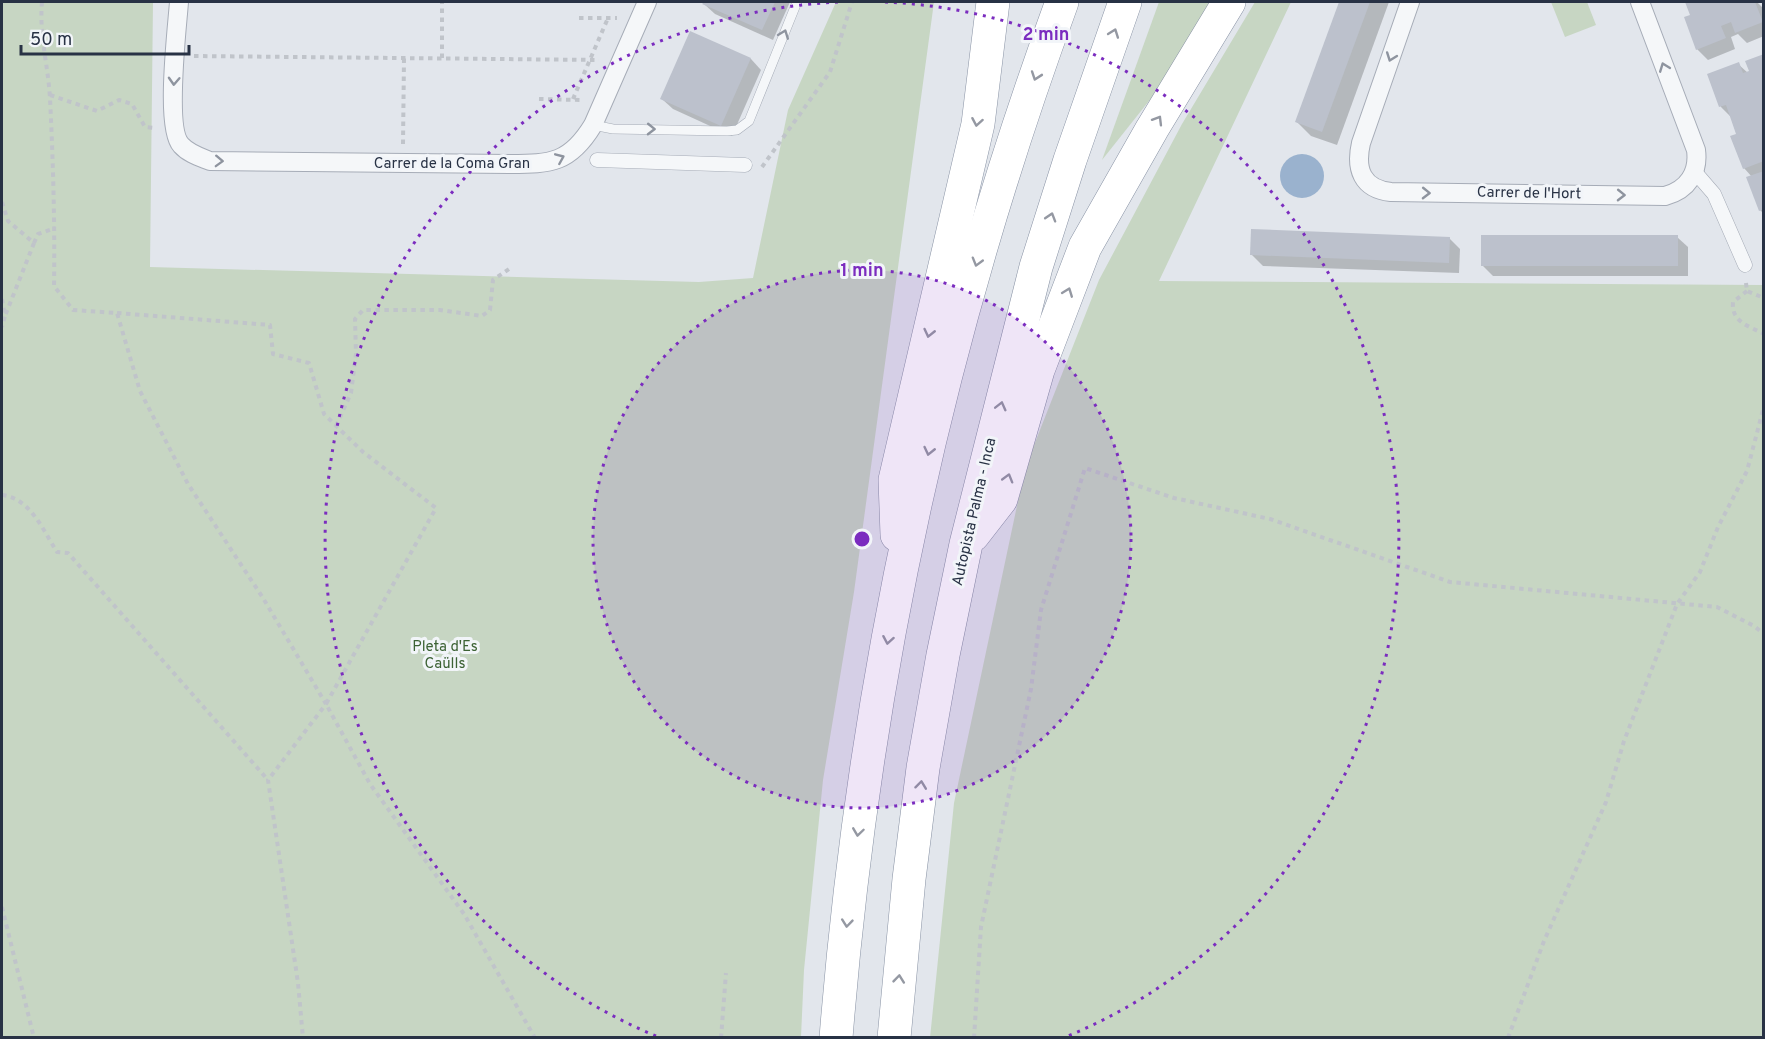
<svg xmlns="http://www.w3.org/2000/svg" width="1765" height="1039" font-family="Overpass,sans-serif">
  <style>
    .green { fill: #c7d6c3 }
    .water { fill: #9ab2ce }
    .shadow { fill: #0003 }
    .building { fill: #bcc1cc }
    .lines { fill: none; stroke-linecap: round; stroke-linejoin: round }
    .service-casing { stroke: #a6acb7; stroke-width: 10 }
    .pedestrian-casing { stroke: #a6acb7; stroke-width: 15 }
    .minor-casing { stroke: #a6acb7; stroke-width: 20 }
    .motorway-casing { stroke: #8892a4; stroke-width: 34 }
    .path { stroke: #c0c4ca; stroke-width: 4; stroke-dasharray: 4.5 4.5; stroke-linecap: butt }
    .service { stroke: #f5f7f9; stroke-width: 9 }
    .pedestrian { stroke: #f5f7f9; stroke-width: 14 }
    .minor { stroke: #f5f7f9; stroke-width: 18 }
    .motorway { stroke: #fff; stroke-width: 33 }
    .oneway { stroke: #9498a2 }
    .oneway2 { stroke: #8e949f }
    .ring { fill: none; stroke: #7b2cbf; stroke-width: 3; stroke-dasharray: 3 6 }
    .labels { text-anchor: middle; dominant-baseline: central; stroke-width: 6; stroke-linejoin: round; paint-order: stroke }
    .street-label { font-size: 15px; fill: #283245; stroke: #f2f5f9 }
    .park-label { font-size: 15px; fill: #3c6234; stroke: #f2f5f9 }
    .centre { fill: #7b2cbf; stroke: #f2f5f9; stroke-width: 3 }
    .ring-label { font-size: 18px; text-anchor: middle; font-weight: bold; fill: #7b2cbf; stroke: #f2f5f9; stroke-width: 6; stroke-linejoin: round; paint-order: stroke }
  </style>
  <rect width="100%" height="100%" fill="#e2e6ec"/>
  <!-- green -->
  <g class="green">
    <polygon points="2,2 153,2 150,267 699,282 753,278 788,110 836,2 934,2 854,592 823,780 804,970 801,1037 2,1037"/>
    <polygon points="1159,2 1214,2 1172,72 1102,160"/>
    <polygon points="1255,2 1291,2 1159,281 1763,285 1763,1037 930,1038 954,803 1025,468 1099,280 1182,124"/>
    <polygon points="1551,2 1587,2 1596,25 1565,37"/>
  </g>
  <!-- water -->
  <circle class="water" cx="1302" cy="176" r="22"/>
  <!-- shadow -->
  <g class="shadow">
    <polygon points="705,2 790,2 773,40 715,14 704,4"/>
    <polygon points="1341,2 1389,2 1337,145 1311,136 1297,122"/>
    <polygon points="1686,2 1757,2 1764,9 1764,36 1747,43 1738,34 1731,37 1735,49 1708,60 1697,49 1692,15"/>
    <polygon points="691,33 751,59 761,70 732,136 673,109 662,99"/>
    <polygon points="1764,56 1764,214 1760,210 1752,177 1744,168 1738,135 1732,118 1721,107 1709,75 1738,64 1748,73"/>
    <polygon points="1677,237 1688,247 1688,276 1493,276 1482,265"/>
    <polygon points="1449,238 1460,249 1459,273 1263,266 1252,255"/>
  </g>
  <!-- building -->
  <g class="building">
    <polygon points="704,2 775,2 762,30 702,4"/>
    <polygon points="1339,2 1370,2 1322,132 1295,122"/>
    <polygon points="1685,2 1755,2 1763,22 1735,33 1731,22 1721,26 1726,38 1696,50 1684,17 1690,15"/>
    <polygon points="690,31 751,58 721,126 660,99"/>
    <polygon points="1764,54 1764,161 1743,169 1730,136 1736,134 1726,105 1719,107 1707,74 1739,62 1743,73 1749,71 1745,61"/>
    <polygon points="1764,171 1764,209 1759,211 1746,177"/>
    <polygon points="1251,229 1450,237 1449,263 1250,255"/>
    <rect x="1481" y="235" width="197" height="31"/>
  </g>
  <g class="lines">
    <defs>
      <polyline id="service" points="593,125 613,129 727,131 737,130 749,121 797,2"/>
      <g id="pedestrian">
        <polyline points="597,160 745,165"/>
        <polyline points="1695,172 1714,194 1745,265"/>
      </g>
      <g id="minor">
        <path d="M179 2C177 29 165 128 181 145 189 154 200 157 210 161L510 164C551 164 570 163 593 125L647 2"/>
        <path d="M1410 2 1361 143C1355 169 1362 189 1391 192L1665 196C1688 190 1699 172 1696 150L1640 2"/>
      </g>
      <g id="motorway">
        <polyline points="897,535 895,480 978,124 993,2"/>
        <polyline points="973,535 1001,499 1038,370 1085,247 1152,129 1229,2"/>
        <path d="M836 1038C864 684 940 334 1062 2"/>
        <polyline points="894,1038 909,879 923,768 943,655 966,544 1036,267 1070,160 1125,2"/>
      </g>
    </defs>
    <!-- service casing -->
    <use href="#service" class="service-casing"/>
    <!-- pedestrian casing -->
    <use href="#pedestrian" class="pedestrian-casing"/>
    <!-- minor casing -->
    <use href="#minor" class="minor-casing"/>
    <!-- motorway casing -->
    <use href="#motorway" class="motorway-casing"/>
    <!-- path -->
    <g class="path">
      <path d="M42 2C39 34 48 65 50 98 53 160 55 223 54 286L73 310 117 313 140 391 188 484 263 598 326 704 268 780 298 983 303 1038"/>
      <polyline points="579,18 617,18"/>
      <polyline points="194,56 599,60"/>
      <polyline points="442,58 442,2"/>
      <polyline points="50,95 97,111 119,100 132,104 145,127 156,128"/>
      <polyline points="539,99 581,100"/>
      <polyline points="573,99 608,18"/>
      <polyline points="403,144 404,58"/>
      <polyline points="762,167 830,72 852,2"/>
      <polyline points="2,202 8,221 34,243 5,316"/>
      <polyline points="34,243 38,234 55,228"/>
      <polyline points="1746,283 1747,291 1764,298"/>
      <path d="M1747 291 1733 302C1731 322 1749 326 1764 334"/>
      <polyline points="2,299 5,316 2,327"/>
      <polyline points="117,313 270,325 273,354 309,363 324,414 363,452 436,508 326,704 370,784 464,914 535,1038"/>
      <polyline points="336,426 351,393 356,354 355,319 363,310 440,310 482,316 490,310 493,280 509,269"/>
      <path d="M2 495C30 498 43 530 57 552L68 553 268 780"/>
      <polyline points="2,907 34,1038"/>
      <polyline points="721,1038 726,973"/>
      <polyline points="974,1038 981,927 1031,689 1041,610 1085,468 1174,498 1270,519 1450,582 1717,607 1754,626 1764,634"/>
      <polyline points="1508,1038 1544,941 1606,802 1624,741 1677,604 1700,572 1718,527 1747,471 1764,406"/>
    </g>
    <!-- service -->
    <use href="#service" class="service"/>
    <!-- pedestrian -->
    <use href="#pedestrian" class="pedestrian"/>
    <!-- minor -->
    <use href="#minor" class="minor"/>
    <!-- motorway -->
    <use href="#motorway" class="motorway"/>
  </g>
  <!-- one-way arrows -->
  <defs><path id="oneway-chevron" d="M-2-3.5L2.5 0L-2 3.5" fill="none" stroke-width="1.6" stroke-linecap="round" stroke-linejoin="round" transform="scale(1.5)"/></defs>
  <g class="oneway">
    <use href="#oneway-chevron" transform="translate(1114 33) rotate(-70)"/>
    <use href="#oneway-chevron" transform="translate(1036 76) rotate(109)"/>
    <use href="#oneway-chevron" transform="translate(1158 120) rotate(-59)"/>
    <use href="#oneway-chevron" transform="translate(977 122) rotate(100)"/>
    <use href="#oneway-chevron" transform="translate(1051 217) rotate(-73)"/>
    <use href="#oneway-chevron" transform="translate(977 262) rotate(106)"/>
    <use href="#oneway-chevron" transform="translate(1068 292) rotate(-69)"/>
    <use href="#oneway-chevron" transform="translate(929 333) rotate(103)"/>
    <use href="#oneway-chevron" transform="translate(1001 406) rotate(-76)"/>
    <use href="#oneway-chevron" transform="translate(929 451) rotate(103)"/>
    <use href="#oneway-chevron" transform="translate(1008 478) rotate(-74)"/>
    <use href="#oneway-chevron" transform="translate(888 640) rotate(100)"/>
    <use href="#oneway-chevron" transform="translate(921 785) rotate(-83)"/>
    <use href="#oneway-chevron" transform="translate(858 832) rotate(98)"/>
    <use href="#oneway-chevron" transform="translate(847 923) rotate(96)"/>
    <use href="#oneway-chevron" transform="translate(899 979) rotate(-84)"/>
  </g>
  <g class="oneway2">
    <use href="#oneway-chevron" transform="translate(784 34) rotate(-69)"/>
    <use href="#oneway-chevron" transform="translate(1391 57) rotate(110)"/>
    <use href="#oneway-chevron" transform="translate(1664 67) rotate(-111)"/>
    <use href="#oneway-chevron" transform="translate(174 81) rotate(93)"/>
    <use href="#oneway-chevron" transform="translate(651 129) rotate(1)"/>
    <use href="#oneway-chevron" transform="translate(560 158) rotate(-23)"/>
    <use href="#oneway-chevron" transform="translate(219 161) rotate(2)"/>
    <use href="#oneway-chevron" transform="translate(1426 193) rotate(1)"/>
    <use href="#oneway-chevron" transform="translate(1621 195) rotate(1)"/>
  </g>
  <!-- distance rings -->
  <circle cx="862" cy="539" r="269" fill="#7b2cbf" fill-opacity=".12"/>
  <g class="ring">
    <circle cx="862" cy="539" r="269"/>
    <path d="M656 1036A538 538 0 0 1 839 2M885 2A538 538 0 0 1 1068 1036"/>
  </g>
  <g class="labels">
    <!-- street labels -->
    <g class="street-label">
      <text x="452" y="164">Carrer de la Coma Gran</text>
      <text transform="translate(1529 194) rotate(1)">Carrer de l'Hort</text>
      <text transform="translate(975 512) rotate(-77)">Autopista Palma - Inca</text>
    </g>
    <!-- park labels -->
    <g class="park-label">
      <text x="445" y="647">Pleta d'Es<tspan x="445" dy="17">Caülls</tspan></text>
    </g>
  </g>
  <circle cx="862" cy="539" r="9" class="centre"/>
  <g class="ring-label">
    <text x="1046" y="40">2 min</text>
    <text x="862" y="276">1 min</text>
  </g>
  <!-- border -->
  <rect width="1765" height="1039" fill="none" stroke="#283245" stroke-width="6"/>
  <!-- scale -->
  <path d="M21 45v9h168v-9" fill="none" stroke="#283245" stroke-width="3"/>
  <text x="30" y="45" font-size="18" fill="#283245" stroke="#f2f5f9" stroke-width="4.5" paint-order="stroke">50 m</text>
</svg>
